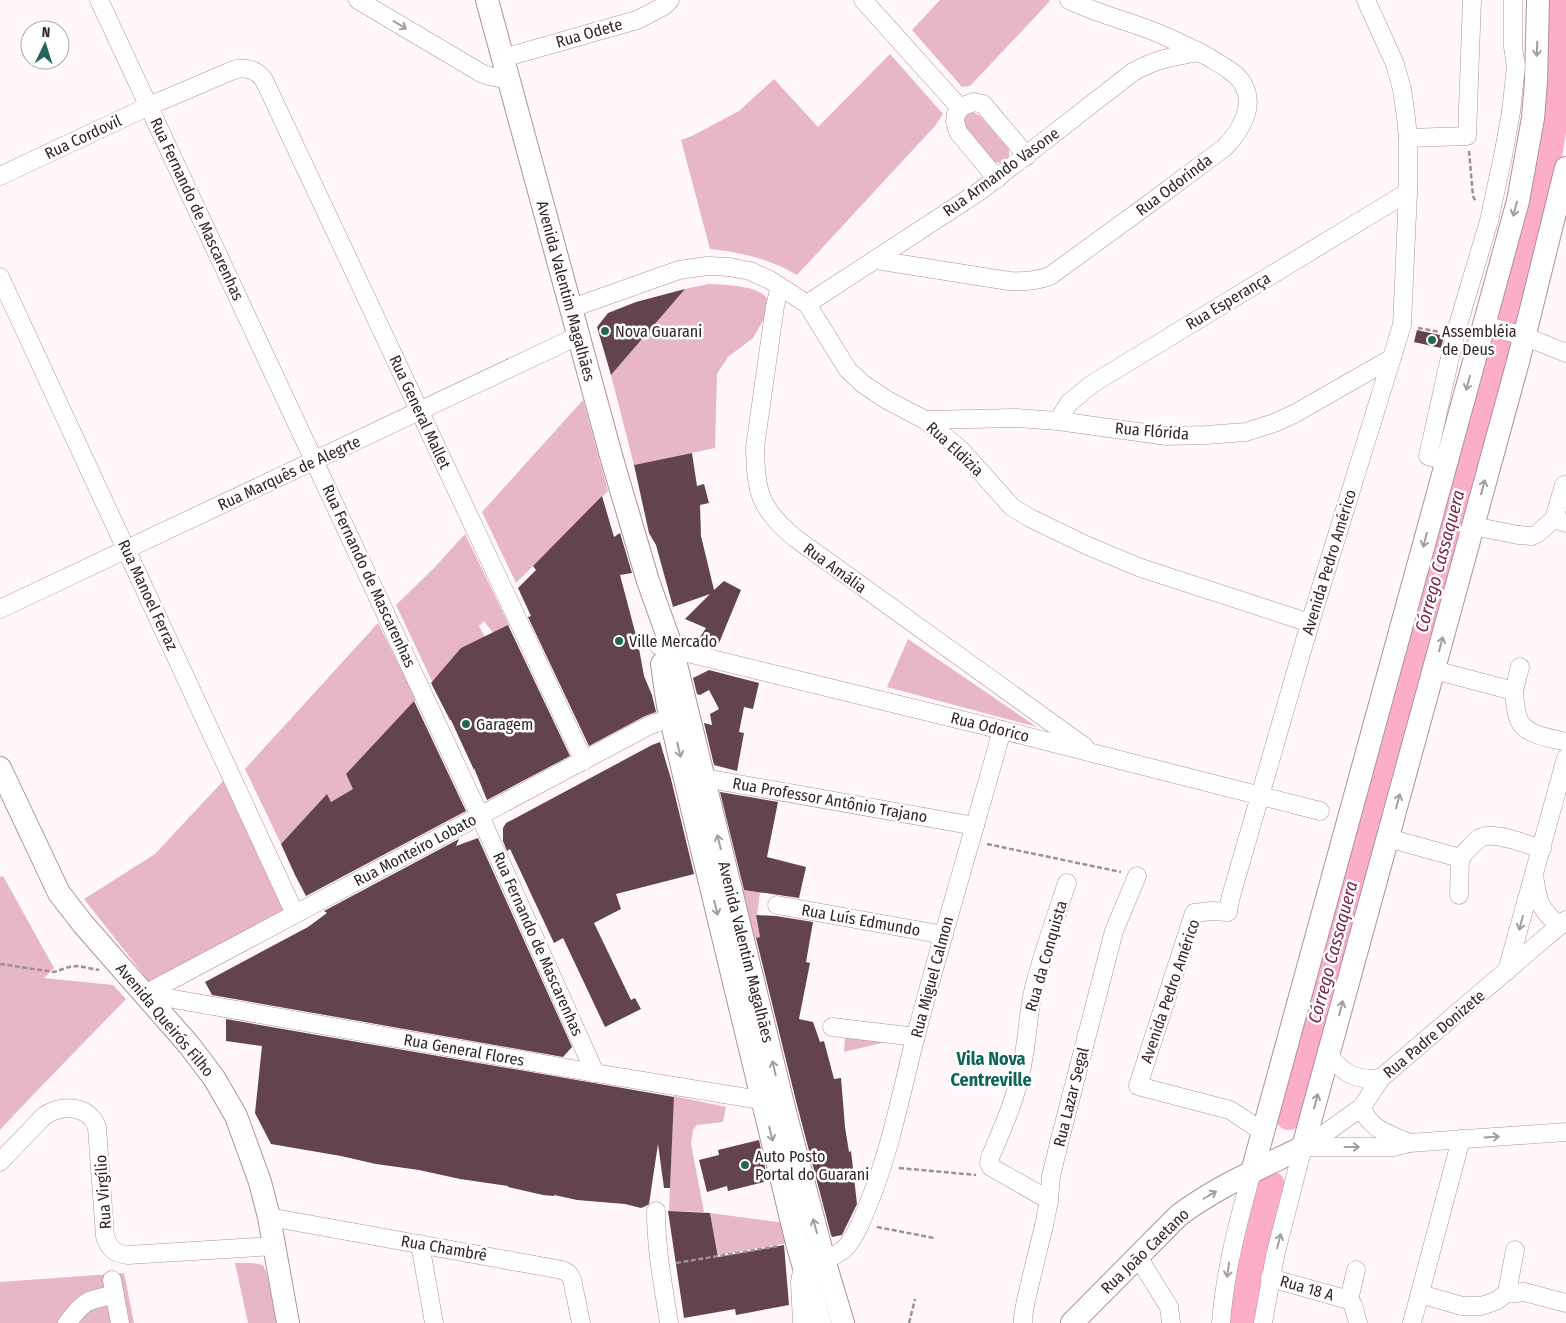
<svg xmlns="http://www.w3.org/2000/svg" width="1566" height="1323" font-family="'Fira Sans Condensed',sans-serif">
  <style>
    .green { fill: #e7b6c7 }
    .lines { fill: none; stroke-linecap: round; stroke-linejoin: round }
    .river { stroke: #fbadc9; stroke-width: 28 }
    .building { fill: #62434e }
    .minor-casing { stroke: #b28f9b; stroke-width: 19 }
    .major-casing { stroke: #b28f9b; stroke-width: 24 }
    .path { stroke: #9c9195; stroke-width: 2.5; stroke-dasharray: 5 2.5; stroke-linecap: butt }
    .minor { stroke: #fff; stroke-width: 18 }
    .major { stroke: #fff; stroke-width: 22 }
    .oneway { stroke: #a39d9f }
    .poi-dot { fill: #22675a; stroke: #fff; stroke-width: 2 }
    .labels { text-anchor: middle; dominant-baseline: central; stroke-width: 5; stroke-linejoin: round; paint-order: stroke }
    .street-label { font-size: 16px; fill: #33252a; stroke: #fff }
    .poi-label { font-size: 16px; fill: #33252a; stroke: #fff; text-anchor: start }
    .water-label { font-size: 18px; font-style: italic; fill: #7c244c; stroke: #fff }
    .neighbourhood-label { font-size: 18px; font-weight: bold; fill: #0d6557; stroke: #fff }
  </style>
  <rect width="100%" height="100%" fill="#fff7f9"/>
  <!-- green -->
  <g class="green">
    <polygon points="940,0 1048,0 1050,1 970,86 962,87 912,30"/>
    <path d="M890 54 943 114 935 126 797 275C770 259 741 252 710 249L681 140 694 135 739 111 774 79 818 127Z"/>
    <path d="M973 112 980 116 1009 149V156C1005 162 1001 164 994 162L964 126C964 119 965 115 973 112Z"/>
    <path d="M709 284C723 285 754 285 765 296 767 298 769 304 771 307L753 338 728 357 717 374 715 448 634 465 611 375 685 289Z"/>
    <polygon points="583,400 608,491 516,583 482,512"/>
    <polygon points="465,534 509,625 493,633 484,621 479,626 485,637 432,681 396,605 435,567"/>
    <polygon points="378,623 416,699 346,774 369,816 357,812 348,792 331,802 327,795 281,844 245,769"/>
    <polygon points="908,639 1037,727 887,687"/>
    <polygon points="224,780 295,914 155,989 84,899 155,854"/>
    <polygon points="3,876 54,968 44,978 113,985 126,999 30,1098 0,1130 0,877"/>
    <polygon points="739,889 760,892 757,915 756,916 760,937 752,939"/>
    <polygon points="845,1037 890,1041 844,1052"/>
    <polygon points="674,1096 726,1107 723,1122 697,1125 693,1130 691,1144 704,1212 669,1211"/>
    <polygon points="710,1213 785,1223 788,1243 718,1255"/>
    <polygon points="235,1263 253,1263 263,1265 267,1274 276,1323 248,1323"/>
    <polygon points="124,1273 134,1323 0,1323 0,1282"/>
  </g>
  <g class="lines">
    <!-- river -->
    <g class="river">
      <polyline points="1289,1116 1341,933 1510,314 1545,176 1554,118 1558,82 1559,43 1558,0"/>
      <polyline points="1243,1323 1249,1278 1271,1185"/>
    </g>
  </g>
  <!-- building -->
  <g class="building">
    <polygon points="685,289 642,339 611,375 597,327 608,313 636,302"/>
    <polygon points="1417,330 1444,336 1441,348 1414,342"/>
    <polygon points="692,453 697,486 704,484 709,503 700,505 701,536 714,590 724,581 741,590 719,643 700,637 706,628 685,619 710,594 673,607 656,545 649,533 634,465"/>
    <polygon points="602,496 614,537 620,533 632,573 620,575 638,643 644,676 652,695 656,712 645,716 589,746 528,617 531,616 518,588 536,570 533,566"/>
    <polygon points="508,625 570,756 487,800 474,768 474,770 451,720 450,720 431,683 461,648"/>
    <polygon points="709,670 759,683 753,709 744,707 739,732 744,733 737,771 714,765 704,723 712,725 710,714 719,709 709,690 700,695 697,694 693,678"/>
    <polygon points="414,701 466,811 306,896 295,875 281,844 327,794 331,802 353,789 346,774"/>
    <polygon points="660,742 671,779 694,874 616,894 621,909 594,923 631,1000 635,998 641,1009 605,1027 563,938 554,943 510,849 507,851 503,841 503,828 506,823 512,820 652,745"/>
    <polygon points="720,792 778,802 767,857 806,867 799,898 744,890"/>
    <polygon points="478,838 572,1047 563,1057 212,995 205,982 308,927 327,913 324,911 459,839 456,846"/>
    <polygon points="756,915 776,916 813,922 806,962 810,963 799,1019 813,1022 820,1042 824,1041 834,1079 841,1078 845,1127 849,1152 851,1151 857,1204 842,1235 832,1237 831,1235 796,1101 756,938 760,937"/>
    <polygon points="226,1019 674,1097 670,1188 664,1188 658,1144 649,1204 646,1206 641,1208 625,1204 577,1200 554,1195 554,1196 543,1195 508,1187 508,1186 460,1179 419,1170 376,1164 341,1156 271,1144 255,1113 262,1046 226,1041"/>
    <polygon points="759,1140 768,1181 728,1191 727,1186 707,1192 699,1160 719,1155 718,1150"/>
    <polygon points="668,1211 710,1213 718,1257 784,1245 789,1305 736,1315 735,1309 684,1318"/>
  </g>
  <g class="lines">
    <defs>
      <g id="minor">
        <polyline points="99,0 480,816 595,1073"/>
        <polyline points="358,0 481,73 489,76 509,80"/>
        <polyline points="863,0 960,108"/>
        <polyline points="503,58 637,20 664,6 670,0"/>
        <polyline points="1408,138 1467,136 1472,0"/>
        <path d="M0 176 149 106 236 69C248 67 257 70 264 80L584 761"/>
        <polyline points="997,179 958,132 955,121 956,114 960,108 966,105 974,102 983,104 1027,156"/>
        <path d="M876 260 1009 281C1023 282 1036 281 1050 276L1146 206 1224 148C1240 132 1256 107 1243 84 1236 72 1221 65 1210 58 1194 49 1176 41 1158 33 1129 21 1097 14 1069 0"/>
        <polyline points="0,277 295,914"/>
        <path d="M780 287 775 306 755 447C756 492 759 508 795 538L1085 747"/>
        <path d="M807 304 980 191 1133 72C1156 59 1174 56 1199 52"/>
        <polyline points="572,308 679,270 707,266 729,267 750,271 770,280 807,304 848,370 863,384 887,400 925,420 961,450 1012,507 1030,518 1088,546 1141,568 1310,623"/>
        <polyline points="1484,325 1524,336 1566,353"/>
        <polyline points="925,420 1016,418 1058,421 1167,436 1206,435 1246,432 1274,423 1294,414 1392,358"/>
        <polyline points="1058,421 1069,403 1092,384 1408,192"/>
        <polyline points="1446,461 1428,456 1455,335 1489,221 1503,156 1511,112 1516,66 1513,47 1513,0"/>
        <polyline points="1554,519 1564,485"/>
        <polyline points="1473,526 1518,535 1532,536 1537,534 1554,519 1566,523"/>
        <polyline points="0,609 578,336"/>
        <polyline points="659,646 1002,730 1320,811"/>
        <path d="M1434 670 1514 691C1515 700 1515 714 1520 722 1528 736 1552 738 1566 742"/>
        <polyline points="1514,691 1520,667"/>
        <polyline points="693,776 975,826"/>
        <path d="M1388 838 1460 858C1466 852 1472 843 1480 838 1494 830 1527 845 1542 849"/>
        <path d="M1535 881C1538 905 1542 910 1559 926"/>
        <polyline points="1459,895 1460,858"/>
        <polyline points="777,905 944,935"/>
        <polyline points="1507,971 1566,758"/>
        <polyline points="145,994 595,1073 773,1102"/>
        <polyline points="145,994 650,725 671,718 684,717"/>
        <polyline points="832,1027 916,1037"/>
        <path d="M1328 1055C1345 1074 1355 1081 1381 1078"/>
        <path d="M1362 1107C1368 1129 1390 1134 1409 1143"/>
        <polyline points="1263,1132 1230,1110 1138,1086 1194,913 1211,911 1228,912 1231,896 1310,623 1402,325 1408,192 1408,138 1406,118 1402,89 1395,64 1366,0"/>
        <polyline points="1303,1147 1320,1137 1362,1107 1381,1078 1566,920"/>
        <polyline points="1304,1147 1393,1147 1409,1143 1566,1132"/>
        <path d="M0 1162 44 1116C62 1104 89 1105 97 1127L105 1236C109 1249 115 1254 128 1255L274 1246"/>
        <path d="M1049 1200 991 1167 989 1163 990 1158C1001 1131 1014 1104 1020 1075 1027 1048 1027 1020 1033 992 1042 955 1055 919 1067 883"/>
        <path d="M656 1211C656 1249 663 1285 669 1323"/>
        <polyline points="269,1217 562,1270 568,1273 572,1279 581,1323"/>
        <polyline points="420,1244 434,1323"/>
        <polyline points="1138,1257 1169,1307 1171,1323"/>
        <polyline points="1270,1278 1349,1300 1353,1305 1358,1323"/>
        <polyline points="112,1280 120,1323"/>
        <polyline points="1507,1293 1515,1250"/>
        <polyline points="1420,1294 1462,1306 1481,1306 1496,1301 1507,1293 1516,1293 1524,1292 1566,1303"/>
        <polyline points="1349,1300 1356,1270"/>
        <path d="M67 1323C84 1301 87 1299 115 1295"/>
        <path d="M802 1323 800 1282 803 1265C818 1261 837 1258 847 1246 859 1231 865 1212 872 1195 892 1143 902 1089 916 1035 943 933 974 831 1002 730"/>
        <polyline points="1023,1323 1023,1317 1026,1300 1045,1221 1049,1200 1051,1176 1059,1143 1114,931 1137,876"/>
        <path d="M1221 1323C1225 1271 1238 1222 1252 1172"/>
        <polyline points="1263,1323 1275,1256 1303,1147"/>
        <polyline points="1412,1323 1461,1139"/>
      </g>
      <g id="major">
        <polyline points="487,0 612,459 648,581 672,648 783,1104 824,1260 843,1323"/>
        <polyline points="662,664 668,706 684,775 797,1243 820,1323"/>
        <polyline points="0,768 59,893 83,924 189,1045 214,1078 236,1116 260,1182 269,1217 288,1323"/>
        <polyline points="1252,1172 1518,201 1533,118 1536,82 1538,0"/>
        <path d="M1072 1323 1178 1216C1216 1187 1261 1168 1303 1147L1519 358 1566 168"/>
      </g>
    </defs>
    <!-- minor casing -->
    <use href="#minor" class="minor-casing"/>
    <!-- major casing -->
    <use href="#major" class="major-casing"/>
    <!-- path -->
    <g class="path">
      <polyline points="1469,151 1473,196 1476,202"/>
      <polyline points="1418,328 1440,332"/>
      <polyline points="987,844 1121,872"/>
      <polyline points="0,964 54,972 69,967 78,966 99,970"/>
      <polyline points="899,1168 976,1175"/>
      <polyline points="877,1227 934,1238"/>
      <polyline points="676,1263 779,1246"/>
      <polyline points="909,1323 915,1299"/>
    </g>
    <!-- minor -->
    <use href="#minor" class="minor"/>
    <!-- major -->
    <use href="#major" class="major"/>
  </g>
  <!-- one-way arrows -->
  <defs><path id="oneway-shaft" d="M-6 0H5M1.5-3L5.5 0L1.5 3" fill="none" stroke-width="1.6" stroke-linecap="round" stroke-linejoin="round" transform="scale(1.25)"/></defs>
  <g class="oneway">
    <use href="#oneway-shaft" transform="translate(400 25) rotate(31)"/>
    <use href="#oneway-shaft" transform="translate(1537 49) rotate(92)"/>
    <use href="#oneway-shaft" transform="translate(1515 209) rotate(105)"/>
    <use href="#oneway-shaft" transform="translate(1468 383) rotate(105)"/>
    <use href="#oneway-shaft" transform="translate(1483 487) rotate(-75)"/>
    <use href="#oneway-shaft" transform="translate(1425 540) rotate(105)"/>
    <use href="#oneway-shaft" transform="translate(1441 644) rotate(-75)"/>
    <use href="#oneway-shaft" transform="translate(679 750) rotate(77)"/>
    <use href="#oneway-shaft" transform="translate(1398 801) rotate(-75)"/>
    <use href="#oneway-shaft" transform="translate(719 842) rotate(-104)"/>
    <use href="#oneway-shaft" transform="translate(716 908) rotate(76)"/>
    <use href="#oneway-shaft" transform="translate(1521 923) rotate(105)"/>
    <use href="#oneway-shaft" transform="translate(1341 1008) rotate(-75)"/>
    <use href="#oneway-shaft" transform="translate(774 1068) rotate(-103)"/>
    <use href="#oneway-shaft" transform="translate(1316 1101) rotate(-75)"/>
    <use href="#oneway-shaft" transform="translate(771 1134) rotate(76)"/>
    <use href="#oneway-shaft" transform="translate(1492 1137) rotate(-4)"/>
    <use href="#oneway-shaft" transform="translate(1352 1147)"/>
    <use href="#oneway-shaft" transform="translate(1210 1195) rotate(-30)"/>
    <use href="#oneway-shaft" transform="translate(815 1226) rotate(-105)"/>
    <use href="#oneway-shaft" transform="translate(1279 1241) rotate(-75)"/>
    <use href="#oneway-shaft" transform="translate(1228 1270) rotate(99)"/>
  </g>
  <!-- markers -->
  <g class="poi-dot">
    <circle cx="605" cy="331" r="5"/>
    <circle cx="1432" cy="340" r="5"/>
    <circle cx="619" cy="641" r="5"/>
    <circle cx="466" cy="724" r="5"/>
    <circle cx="745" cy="1165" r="5"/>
  </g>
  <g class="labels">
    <!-- street labels -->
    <g class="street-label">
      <text transform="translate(589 33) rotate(-16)">Rua Odete</text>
      <text transform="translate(83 137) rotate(-25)">Rua Cordovil</text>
      <text transform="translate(1001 172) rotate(-36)">Rua Armando Vasone</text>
      <text transform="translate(1174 185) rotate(-37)">Rua Odorinda</text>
      <text transform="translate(197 209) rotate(65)">Rua Fernando de Mascarenhas</text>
      <text transform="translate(566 291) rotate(75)">Avenida Valentim Magalhães</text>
      <text transform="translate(1228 301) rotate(-31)">Rua Esperança</text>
      <text transform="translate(420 412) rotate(65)">Rua General Mallet</text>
      <text transform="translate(1152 431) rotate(5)">Rua Flórida</text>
      <text transform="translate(955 449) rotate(43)">Rua Eldizia</text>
      <text transform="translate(289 473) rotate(-25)">Rua Marquês de Alegrte</text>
      <text transform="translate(1329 562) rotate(-73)">Avenida Pedro Américo</text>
      <text transform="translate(835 568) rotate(36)">Rua Amália</text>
      <text transform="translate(369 576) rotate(65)">Rua Fernando de Mascarenhas</text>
      <text transform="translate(148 595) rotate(65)">Rua Manoel Ferraz</text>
      <text transform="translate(990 727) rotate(14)">Rua Odorico</text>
      <text transform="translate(830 800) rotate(10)">Rua Professor Antônio Trajano</text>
      <text transform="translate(415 850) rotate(-28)">Rua Monteiro Lobato</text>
      <text transform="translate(861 920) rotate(10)">Rua Luís Edmundo</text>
      <text transform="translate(538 944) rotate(66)">Rua Fernando de Mascarenhas</text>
      <text transform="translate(746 952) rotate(76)">Avenida Valentim Magalhães</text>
      <text transform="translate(1046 956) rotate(-74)">Rua da Conquista</text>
      <text transform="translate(932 977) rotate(-75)">Rua Miguel Calmon</text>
      <text transform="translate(1170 991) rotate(-71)">Avenida Pedro Américo</text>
      <text transform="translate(165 1020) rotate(50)">Avenida Queirós Filho</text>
      <text transform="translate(1434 1034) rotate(-40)">Rua Padre Donizete</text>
      <text transform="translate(464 1050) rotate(10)">Rua General Flores</text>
      <text transform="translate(1071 1097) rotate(-76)">Rua Lazar Segal</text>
      <text transform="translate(103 1192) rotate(-94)">Rua Virgílio</text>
      <text transform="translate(444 1248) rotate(10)">Rua Chambrê</text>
      <text transform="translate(1145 1251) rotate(-44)">Rua João Caetano</text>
      <text transform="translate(1307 1288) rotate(16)">Rua 18 A</text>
    </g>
    <!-- poi labels -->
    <g class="poi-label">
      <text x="615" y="331">Nova Guarani</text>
      <text x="1442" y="331">Assembléia<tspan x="1442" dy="18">de Deus</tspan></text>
      <text x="629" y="641">Ville Mercado</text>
      <text x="476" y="724">Garagem</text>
      <text x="755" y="1156">Auto Posto<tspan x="755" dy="18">Portal do Guarani</tspan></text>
    </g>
    <!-- water labels -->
    <g class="water-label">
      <text transform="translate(1440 561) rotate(-75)">Córrego Cassaquera</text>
      <text transform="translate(1333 952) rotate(-75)">Córrego Cassaquera</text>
    </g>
    <!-- neighbourhood labels -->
    <g class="neighbourhood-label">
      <text x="991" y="1059">Vila Nova<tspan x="991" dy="21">Centreville</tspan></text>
    </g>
  </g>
  <!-- north arrow -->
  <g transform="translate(45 45) rotate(4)"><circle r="24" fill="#ffffff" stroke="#ada8aa"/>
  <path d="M0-4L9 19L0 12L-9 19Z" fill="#22675a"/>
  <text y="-8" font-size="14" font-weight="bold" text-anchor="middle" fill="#33252a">N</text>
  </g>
</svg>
